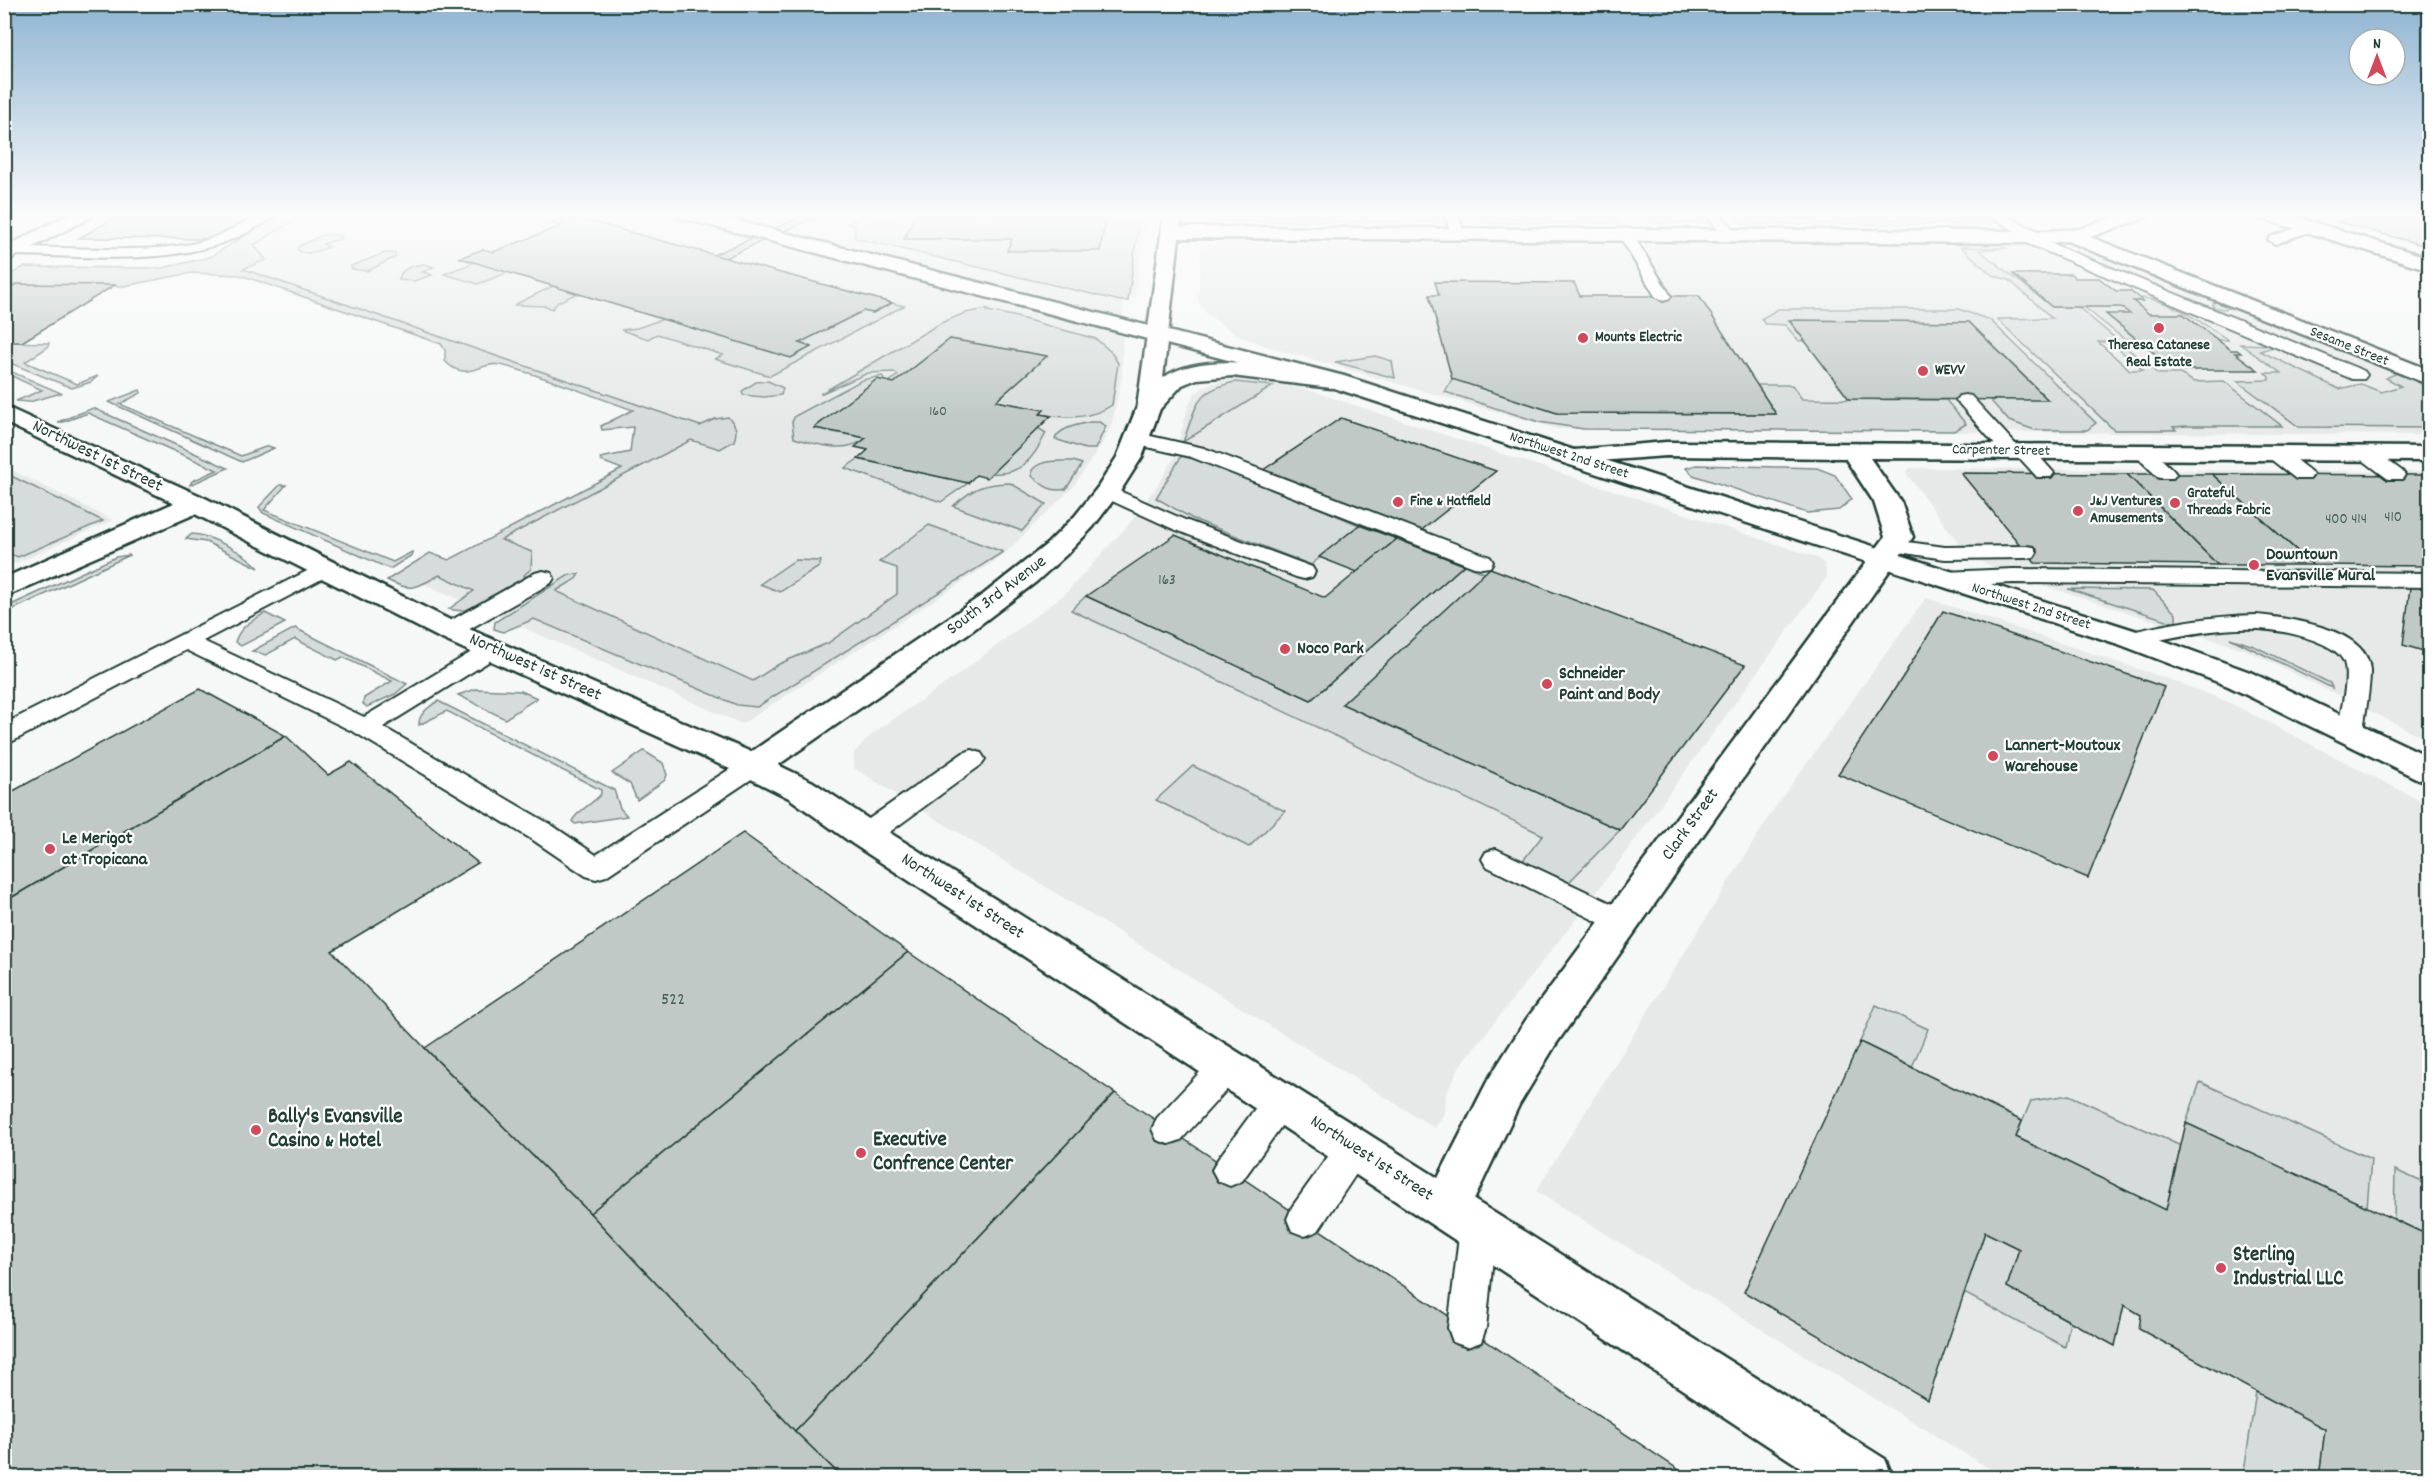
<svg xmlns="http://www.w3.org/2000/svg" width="2434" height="1482" font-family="Dekko,sans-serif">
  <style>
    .built { fill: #e6e9e8 }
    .green { fill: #d6dcdb; stroke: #7a8c88; stroke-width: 1.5; fill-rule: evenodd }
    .building { fill: #c0c9c6; stroke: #1f3d34; stroke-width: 1.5 }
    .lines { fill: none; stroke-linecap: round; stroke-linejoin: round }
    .service-casing { stroke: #1f3d34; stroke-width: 4 }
    .minor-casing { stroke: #1f3d34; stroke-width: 5 }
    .secondary-casing { stroke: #1f3d34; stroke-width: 5 }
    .trunk-casing { stroke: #1f3d34; stroke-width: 5 }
    .service { fill: #fff; fill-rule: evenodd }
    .minor { fill: #fff; fill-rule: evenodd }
    .secondary { fill: #fff; fill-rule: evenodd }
    .trunk { fill: #fff; fill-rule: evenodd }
    .poi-dot { fill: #d1495b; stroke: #fff; stroke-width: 2 }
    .labels { text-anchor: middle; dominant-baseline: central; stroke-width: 4.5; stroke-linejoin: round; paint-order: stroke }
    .far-number-label { font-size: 14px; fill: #476058 }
    .far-poi-label { font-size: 15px; font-weight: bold; fill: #1f3d34; stroke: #fff; text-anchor: start }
    .far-street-label { font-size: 15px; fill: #1f3d34; stroke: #fff }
    .number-label { font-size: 15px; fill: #476058 }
    .street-label { font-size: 18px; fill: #1f3d34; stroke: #fff }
    .poi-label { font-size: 18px; font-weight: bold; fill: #1f3d34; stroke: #fff; text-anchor: start }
    .near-number-label { font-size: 18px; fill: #476058 }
    .near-poi-label { font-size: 21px; font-weight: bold; fill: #1f3d34; stroke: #fff; text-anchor: start }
  </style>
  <rect width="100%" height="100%" fill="#f6f7f7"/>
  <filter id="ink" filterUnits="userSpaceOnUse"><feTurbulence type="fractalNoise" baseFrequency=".0167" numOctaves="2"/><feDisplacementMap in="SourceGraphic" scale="12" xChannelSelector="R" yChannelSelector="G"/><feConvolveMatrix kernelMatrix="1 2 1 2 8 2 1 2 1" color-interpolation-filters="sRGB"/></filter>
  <g filter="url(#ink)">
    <!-- built -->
    <g class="built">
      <polygon points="293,213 2090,213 2046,226 1146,220 1135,297 1123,302 1122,376 1111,426 1100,447 1072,488 1001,557 742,724 413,579 693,430 240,275 222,262"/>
      <polygon points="2303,213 2429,213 2429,250"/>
      <polygon points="1211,243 2095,246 2429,378 2429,435 1558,429 1265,346 1235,334 1206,313 1198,301 1201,248"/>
      <polygon points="1230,379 1256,379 1287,384 1318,393 1815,557 1824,563 1827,577 1588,904 1459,1067 1446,1094 1445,1112 1435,1128 854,768 854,753 872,734 955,677 1066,593 1130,523 1161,480 1174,458 1188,407 1195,393 1210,384"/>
      <polygon points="5,467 113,520 5,568"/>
      <polygon points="1910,468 2429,472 2429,576 2001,571 1968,555 1906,473"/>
      <polygon points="2029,581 2429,585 2429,740 2246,650"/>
      <polygon points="1926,598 2171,680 2228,702 2429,805 2429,1477 2003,1477 1536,1191 1774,809"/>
    </g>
    <!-- green -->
    <g class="green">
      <path d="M283 213H306L254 245 266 260 243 269 700 426 715 419 728 417C736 425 738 430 734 441L720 449 691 440 501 540 532 552 531 569 524 575 526 577C504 590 475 617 449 609L474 591 440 575C417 587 412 593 387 580L430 553 449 560 622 469 601 461 600 458 630 452 633 427 602 430 601 426 633 410C589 395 545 376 501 365 482 360 466 384 445 361V350L441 344 240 275 191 273 124 286 17 284 5 291 4 278 24 267 162 268 210 257Z"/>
      <polygon points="869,213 917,213 905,238 1012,239 1008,250 1100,250 1106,213 1140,213 1128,301 1121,301 855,238 855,225 847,224"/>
      <polygon points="1206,213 1231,213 1232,216 1416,217 1415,213 1438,213 1440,222 1215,221 1208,219"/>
      <polygon points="1481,213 1494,213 1496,218 1604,218 1602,213 1614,213 1620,223 1482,223"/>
      <polygon points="1645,213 1704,213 1713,223 1651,223"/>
      <polygon points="1733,213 1757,213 1762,219 1985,220 1993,224 1741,224"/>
      <path d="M322 235H341L342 238 323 244 329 247C319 250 307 257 298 250V247Z"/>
      <path d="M1961 247 2007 248 1979 250 2052 307H2078L2158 374H2180L2194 382 2224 381 2282 426H2187L2173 427 2176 430H2114L1997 319 2052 318 2009 280 1992 275ZM2098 342H2110L2143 370H2130Z"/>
      <polygon points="385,253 395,253 396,257 367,271 352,269 351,266"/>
      <polygon points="475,262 509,272 478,284 444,274"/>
      <path d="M424 264 434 267 423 272 432 275 414 281 399 280C400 268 413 265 424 264Z"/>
      <polygon points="553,286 578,293 558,302 552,309 546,306 514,305"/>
      <path d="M2139 298C2168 298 2205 324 2228 340H2218L2183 314H2149L2133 301H2142Z"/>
      <polygon points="2219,301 2429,382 2429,428 2299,427 2237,381 2269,380 2269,377 2265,373 2281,373 2240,344 2270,345 2273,347 2260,351 2339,389 2361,384 2381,392 2401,386 2386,378 2397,373 2235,307 2223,309 2213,307 2213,303"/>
      <polygon points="892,303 904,306 770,376 715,359 723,355 657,334 648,339 621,330 637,328 663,319 791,357 811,347 799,343 863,311 873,313"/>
      <polygon points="2084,307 2121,307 2130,314 2107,315 2136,339 2124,339"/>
      <path d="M988 309 987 311 1013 316 1096 339 1111 352 1118 363 1112 405C1092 419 1064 419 1041 414L1043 410 996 401 1046 356 950 339 894 383 889 382 898 375 894 372 868 373 820 394 941 323 965 313Z"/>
      <polygon points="1778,309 1958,309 1990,320 2096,423 2087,430 2035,430 2009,421 1990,400 2047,399 1969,322 1789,321 1805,341 1799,341 1785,325 1765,324 1761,319"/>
      <polygon points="4,342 49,343 48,347 25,362 77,384 98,376 91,382 72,388 5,361"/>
      <polygon points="1375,356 1392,361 1395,378 1335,362"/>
      <polygon points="4,369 5,369 61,393 29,402 16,401 42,390 5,373"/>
      <path d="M882 376 884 378 883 380H877L815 427 866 438C846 455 816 444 794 438L792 422 795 416 862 380Z"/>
      <polygon points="1452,379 1557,413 1776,414 1757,385 1792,385 1802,399 1946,400 1966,424 1954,431 1584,429 1539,422 1445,392"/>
      <polygon points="768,381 783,388 781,395 764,397 743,395 742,391 756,382"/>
      <path d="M1235 382 1273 386 1183 442C1197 406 1194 391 1235 382Z"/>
      <polygon points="140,390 141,393 120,404 241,456 268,446 274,448 242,462 109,402"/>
      <polygon points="93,408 228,468 190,485 192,481 217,470 88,413 63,422 58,422"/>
      <path d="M1090 422H1099L1106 426 1095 449H1085L1055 439C1060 427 1079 425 1090 422Z"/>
      <path d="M1038 428 1046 433C1034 458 1021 476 991 473Z"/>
      <polygon points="1182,455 1211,463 1359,525 1311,565 1193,519 1156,498"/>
      <polygon points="858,459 968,483 941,502 845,468"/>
      <path d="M1073 461 1082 464 1066 489C1052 493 1043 486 1032 476V470C1042 459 1059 461 1073 461Z"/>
      <polygon points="1696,465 1817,468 1835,475 1852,499 1839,510 1807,513 1693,475 1686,468"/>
      <polygon points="5,473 103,521 18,557 5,552"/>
      <path d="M1010 483 1046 504 1022 531 953 506C975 487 982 484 1010 483Z"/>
      <polygon points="280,485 286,485 264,510 393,562 412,552 412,555 390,569 263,513 259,507"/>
      <polygon points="929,525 1003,552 757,707 737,705 534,619 503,632 494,629 495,622 569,575 579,574 576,579 556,591 753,681 779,664 828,643 897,594 897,568 879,562"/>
      <path d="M192 534C211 535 247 554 259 568L206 542 186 539Z"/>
      <polygon points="130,555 5,613 5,610 11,605 116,557"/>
      <polygon points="795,560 821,561 819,567 780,592 760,584"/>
      <polygon points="1464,565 1485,573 1343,704 1620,830 1566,885 1521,863 1543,835 1071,610 1086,596 1311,699"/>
      <polygon points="2068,589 2153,590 2176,614 2176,623"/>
      <path d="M265 613 285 623 241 646 235 642C240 626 252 621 265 613Z"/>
      <polygon points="295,628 407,684 395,694 367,707 363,704 364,698 392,681 343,657 337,660 295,639 266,655 252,651"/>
      <polygon points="2230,638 2254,646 2330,683 2332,688"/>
      <polygon points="476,689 521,691 537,698 505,719 458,695"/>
      <path d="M438 701 614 790 620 808 627 816 575 824 572 821C578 810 593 804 601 794V790L447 711 419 725C418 714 429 707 438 701Z"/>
      <polygon points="644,751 663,763 667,775 665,780 637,800 630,784 612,773"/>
      <polygon points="1193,766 1285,811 1249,847 1156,800"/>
      <polygon points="1876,1005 1928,1029 1912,1067 1860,1042"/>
      <polygon points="2200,1082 2371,1159 2367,1207 2186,1123"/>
      <polygon points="2069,1095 2181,1146 2166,1210 2016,1137 2031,1101"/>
      <polygon points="2395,1170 2429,1185 2429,1236 2394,1219"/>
      <polygon points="1985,1232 2019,1249 2007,1287 2070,1322 2065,1347 1964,1293"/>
      <polygon points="2256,1392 2325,1429 2319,1477 2243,1478"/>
    </g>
    <!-- building -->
    <g class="building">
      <polygon points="123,213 262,213 249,221 243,221 216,239 79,238"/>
      <polygon points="810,213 825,213 725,258 713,255"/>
      <polygon points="917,213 1106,213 1100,251 1007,251 1012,239 904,239"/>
      <polygon points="2359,213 2430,213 2430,247 2339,222"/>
      <polygon points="570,216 718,256 892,303 873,313 863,311 799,343 811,347 791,358 460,258 483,249 493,252 561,226 551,223"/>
      <polygon points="2013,274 2071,274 2075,278 2099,278 2116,291 2130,291 2143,301 2133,301 2149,314 2183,314 2231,350 2237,350 2241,353 2235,353 2258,370 2175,370 2106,314 2130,314 2121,307 2052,307"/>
      <polygon points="1435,282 1574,283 1580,296 1699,296 1776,414 1557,413 1452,379 1429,295 1439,295"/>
      <polygon points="17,284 115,285 22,342 4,342 4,291"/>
      <polygon points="1789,320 1969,322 2048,400 1849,399"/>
      <polygon points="950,339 1047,356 996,401 1044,410 1040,414 1051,416 987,478 976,475 968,483 858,459 868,450 855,447 866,438 814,428 877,379 894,383"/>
      <polygon points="1341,418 1496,471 1418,533 1260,472"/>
      <polygon points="1961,473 2127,474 2218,565 2035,563"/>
      <polygon points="2127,474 2212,474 2313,565 2218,565"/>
      <polygon points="2212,474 2430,475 2430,566 2313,565"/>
      <polygon points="1359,525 1397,539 1357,572 1319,557"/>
      <polygon points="1175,535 1325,598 1397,539 1464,565 1311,700 1086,596"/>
      <polygon points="1490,568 1745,665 1620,830 1342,704"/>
      <polygon points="2410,587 2430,588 2430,653 2403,645"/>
      <polygon points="1943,611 2164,687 2088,878 1838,774 1904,675"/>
      <polygon points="200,689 286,736 4,902 4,796"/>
      <polygon points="286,736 328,775 351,762 478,863 332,951 425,1048 590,1213 795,1431 836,1471 830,1478 4,1478 4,902"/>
      <polygon points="743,833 908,952 590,1213 425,1048"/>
      <polygon points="908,952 1115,1093 795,1431 590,1213"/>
      <polygon points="1860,1042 2022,1121 2016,1137 2166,1210 2186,1123 2430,1236 2430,1478 2319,1478 2325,1429 2139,1329 2141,1315 2124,1305 2115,1346 2007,1287 2019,1249 1985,1232 1928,1400 1744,1292"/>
      <polygon points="1115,1093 1169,1129 1691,1478 830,1478 836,1471 795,1431"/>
    </g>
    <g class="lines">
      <defs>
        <g id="service">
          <path d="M261 213H279C273 220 263 224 255 228 186 269 92 256 14 255L7 251 14 247C69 247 131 253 185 245 213 241 237 227 261 213Z"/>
          <polygon points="1444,213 1458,213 1464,234 1462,237 1452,237"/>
          <polygon points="1705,213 1720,213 1737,235 1735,238 1725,238"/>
          <polygon points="1984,213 2002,213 2043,234 2045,237 2043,240 2364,371 2367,375 2364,379 2352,379 2019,240 2017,237 2020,234"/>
          <polygon points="2310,223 2315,224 2317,227 2315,230 2275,244 2268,240 2270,237"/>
          <polygon points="1626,231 1633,235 1671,296 1669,299 1663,301 1655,296 1619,235"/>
          <polygon points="1965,395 1971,396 2018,447 2031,447 2054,473 2051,477 2037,477 2017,455 2004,455 1956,400 1959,396"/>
          <polygon points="1137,433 1204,448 1490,557 1493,562 1490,567 1482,568 1474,567 1191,457 1130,443 1128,439 1130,435"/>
          <polygon points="2143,446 2150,448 2173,470 2176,474 2173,478 2159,478 2136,456 2133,452 2136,448"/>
          <polygon points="2275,447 2282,449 2310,471 2313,475 2310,479 2296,479 2268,457 2265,453 2268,449"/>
          <polygon points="2367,448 2374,450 2402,471 2405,475 2402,479 2388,479 2360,458 2357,454 2360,450"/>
          <polygon points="1106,485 1185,520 1312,567 1315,572 1312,577 1304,579 1296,577 1171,528 1099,495 1096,491 1099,487"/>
          <polygon points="1892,540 1945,547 2026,546 2034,547 2037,552 2034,557 2026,558 1945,559 1885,550 1881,546 1885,542"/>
          <polygon points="325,562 333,563 336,568 333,573 203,641 364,717 485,644 493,642 501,644 505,649 501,654 383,727 553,826 596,855 744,760 753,757 762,760 766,766 762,772 606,876 596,879 586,876 533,840 356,733 186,650 13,741 4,743 4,724"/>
          <polygon points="2013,569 2430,573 2430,587 2013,583 1944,586 1936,584 1933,579 1936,574 1944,572"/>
          <polygon points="543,571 551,573 554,578 551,583 457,636 449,638 441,636 437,631 441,626 535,573"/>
          <path d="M2256 615C2288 618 2369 628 2370 671 2370 691 2365 713 2363 732L2359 738 2350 740 2341 738 2337 732C2340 715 2351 674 2343 660 2337 649 2323 644 2313 640 2254 618 2191 633 2132 646L2124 644 2120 639 2124 634C2168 623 2211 616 2256 615Z"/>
          <polygon points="972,750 981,753 985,759 981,765 876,842 866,845 856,842 852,835 856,828 963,753"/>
          <polygon points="1496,849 1632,913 1637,921 1632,929 1622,932 1612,929 1486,866 1482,859 1486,852"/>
          <polygon points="1227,1052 1239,1056 1243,1066 1239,1076 1181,1140 1169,1144 1157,1140 1152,1129 1157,1118 1215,1056"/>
          <polygon points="1280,1087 1292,1091 1297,1101 1292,1111 1242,1181 1230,1186 1218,1181 1212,1170 1218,1159 1268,1091"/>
          <polygon points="1354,1133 1366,1137 1371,1148 1366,1159 1318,1231 1305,1236 1292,1231 1287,1219 1292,1207 1342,1137"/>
          <polygon points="1478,1211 1491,1216 1496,1228 1486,1328 1481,1342 1467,1347 1453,1342 1448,1328 1460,1228 1465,1216"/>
        </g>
        <path id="minor" d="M1164 213H1182L1180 227 2047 231 2079 229 2123 213H2150L2147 217 2090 237 2430 370V385L2067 241 2047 243 1179 238 1163 378C1204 349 1285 368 1331 374L1339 376 1342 381 1339 386 1331 388 1232 376 1197 379 1182 385 1160 409 1142 457 1121 490 1093 527 1066 555 1036 582 973 630 778 765 813 782 879 826 1438 1178 1488 1080 1526 1020 1885 537 1874 502 1845 458 1666 456 1572 463 1563 461 1560 456 1563 451 1666 442 2430 447V461L1870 458 1901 502 1913 537 1556 1044 1519 1105 1474 1200 1885 1459 1893 1478H1817L853 844 789 798 741 774 438 637 195 514 4 597V578L174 503 4 422V406L205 498 460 625 751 752 984 594 1047 544 1075 516 1098 487 1117 457 1137 407Z"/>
        <g id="secondary">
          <polygon points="675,213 707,213 1344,376 2143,633 2250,672 2430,757 2430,782 2418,779 2228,686 2121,645 1328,386 678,217"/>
          <polygon points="2254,213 2283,213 2430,258 2430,270 2257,217"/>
        </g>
        <polygon id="trunk" points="71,213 94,213 91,217 4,262 4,248"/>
      </defs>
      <!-- service casing -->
      <use href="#service" class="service-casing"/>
      <!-- minor casing -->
      <use href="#minor" class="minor-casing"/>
      <!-- secondary casing -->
      <use href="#secondary" class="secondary-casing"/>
      <!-- trunk casing -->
      <use href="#trunk" class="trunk-casing"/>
      <!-- service -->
      <use href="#service" class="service"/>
      <!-- minor -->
      <use href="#minor" class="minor"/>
      <!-- secondary -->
      <use href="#secondary" class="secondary"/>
      <!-- trunk -->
      <use href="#trunk" class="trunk"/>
    </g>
  </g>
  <!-- sky -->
  <linearGradient id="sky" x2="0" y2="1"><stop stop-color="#8fb4d2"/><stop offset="0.51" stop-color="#fbfbfb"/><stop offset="1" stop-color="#fbfbfb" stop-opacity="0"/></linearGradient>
  <rect width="2434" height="421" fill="url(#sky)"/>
  <!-- markers -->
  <g class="poi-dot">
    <circle cx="2159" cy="328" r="6"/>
    <circle cx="1583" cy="338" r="6"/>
    <circle cx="1923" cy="371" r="6"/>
    <circle cx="1398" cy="502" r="6"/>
    <circle cx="2175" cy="503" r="6"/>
    <circle cx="2078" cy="511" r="6"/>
    <circle cx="2254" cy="565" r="6"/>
    <circle cx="1285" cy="649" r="6"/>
    <circle cx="1547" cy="684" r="6"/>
    <circle cx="1993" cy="756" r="6"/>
    <circle cx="50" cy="849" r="6"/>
    <circle cx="256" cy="1130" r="6"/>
    <circle cx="861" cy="1153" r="6"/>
    <circle cx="2221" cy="1268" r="6"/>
  </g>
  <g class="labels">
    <!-- far-number labels -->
    <g class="far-number-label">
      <text x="938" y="412">160</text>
    </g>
    <!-- far-poi labels -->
    <g class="far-poi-label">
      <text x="1595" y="338">Mounts Electric</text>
      <text x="2159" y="346" text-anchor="middle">Theresa Catanese<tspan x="2159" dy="17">Real Estate</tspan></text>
      <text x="1935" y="371">WEVV</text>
      <text x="2187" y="494">Grateful<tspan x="2187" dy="17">Threads Fabric</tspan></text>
      <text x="1410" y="502">Fine &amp; Hatfield</text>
      <text x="2090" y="502">J&amp;J Ventures<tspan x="2090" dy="17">Amusements</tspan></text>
    </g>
    <!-- far-street labels -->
    <g class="far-street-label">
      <text transform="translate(2349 347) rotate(22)">Sesame Street</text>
      <text transform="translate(2001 451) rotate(1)">Carpenter Street</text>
      <text transform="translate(1569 456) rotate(18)">Northwest 2nd Street</text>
      <text transform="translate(2031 607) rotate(18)">Northwest 2nd Street</text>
    </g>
    <!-- number labels -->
    <g class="number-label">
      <text x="2393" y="518">410</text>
      <text x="2346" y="520">400 414</text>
      <text x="1167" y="581">163</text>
    </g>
    <!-- street labels -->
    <g class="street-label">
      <text transform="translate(97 457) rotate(26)">Northwest 1st Street</text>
      <text transform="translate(997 596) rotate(-37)">South 3rd Avenue</text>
      <text transform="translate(535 668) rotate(24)">Northwest 1st Street</text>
      <text transform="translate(1691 825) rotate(-54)">Clark Street</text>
      <text transform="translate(962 897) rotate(33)">Northwest 1st Street</text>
      <text transform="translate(1371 1159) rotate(33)">Northwest 1st Street</text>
    </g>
    <!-- poi labels -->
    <g class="poi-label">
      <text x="2266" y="555">Downtown<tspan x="2266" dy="21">Evansville Mural</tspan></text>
      <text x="1297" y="649">Noco Park</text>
      <text x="1559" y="674">Schneider<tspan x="1559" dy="21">Paint and Body</tspan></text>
      <text x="2005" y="746">Lannert-Moutoux<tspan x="2005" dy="21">Warehouse</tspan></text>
      <text x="62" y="839">Le Merigot<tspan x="62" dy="21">at Tropicana</tspan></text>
    </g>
    <!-- near-number labels -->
    <g class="near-number-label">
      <text x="673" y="1000">522</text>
    </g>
    <!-- near-poi labels -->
    <g class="near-poi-label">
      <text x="268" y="1118">Bally's Evansville<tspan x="268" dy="24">Casino &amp; Hotel</tspan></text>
      <text x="873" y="1141">Executive<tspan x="873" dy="24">Confrence Center</tspan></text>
      <text x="2233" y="1256">Sterling<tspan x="2233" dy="24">Industrial LLC</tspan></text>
    </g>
  </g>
  <!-- margin -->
  <rect width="2434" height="1482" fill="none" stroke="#fff" stroke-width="24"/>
  <rect x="12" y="12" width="2410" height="1458" fill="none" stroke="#1f3d34" stroke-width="2" filter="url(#ink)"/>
  <!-- north arrow -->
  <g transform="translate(2377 57)"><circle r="28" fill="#ffffff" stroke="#a5b1ae" stroke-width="1.5"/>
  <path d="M0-4.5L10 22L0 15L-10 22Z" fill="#d1495b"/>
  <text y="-9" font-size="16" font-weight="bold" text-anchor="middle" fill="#1f3d34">N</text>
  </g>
</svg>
